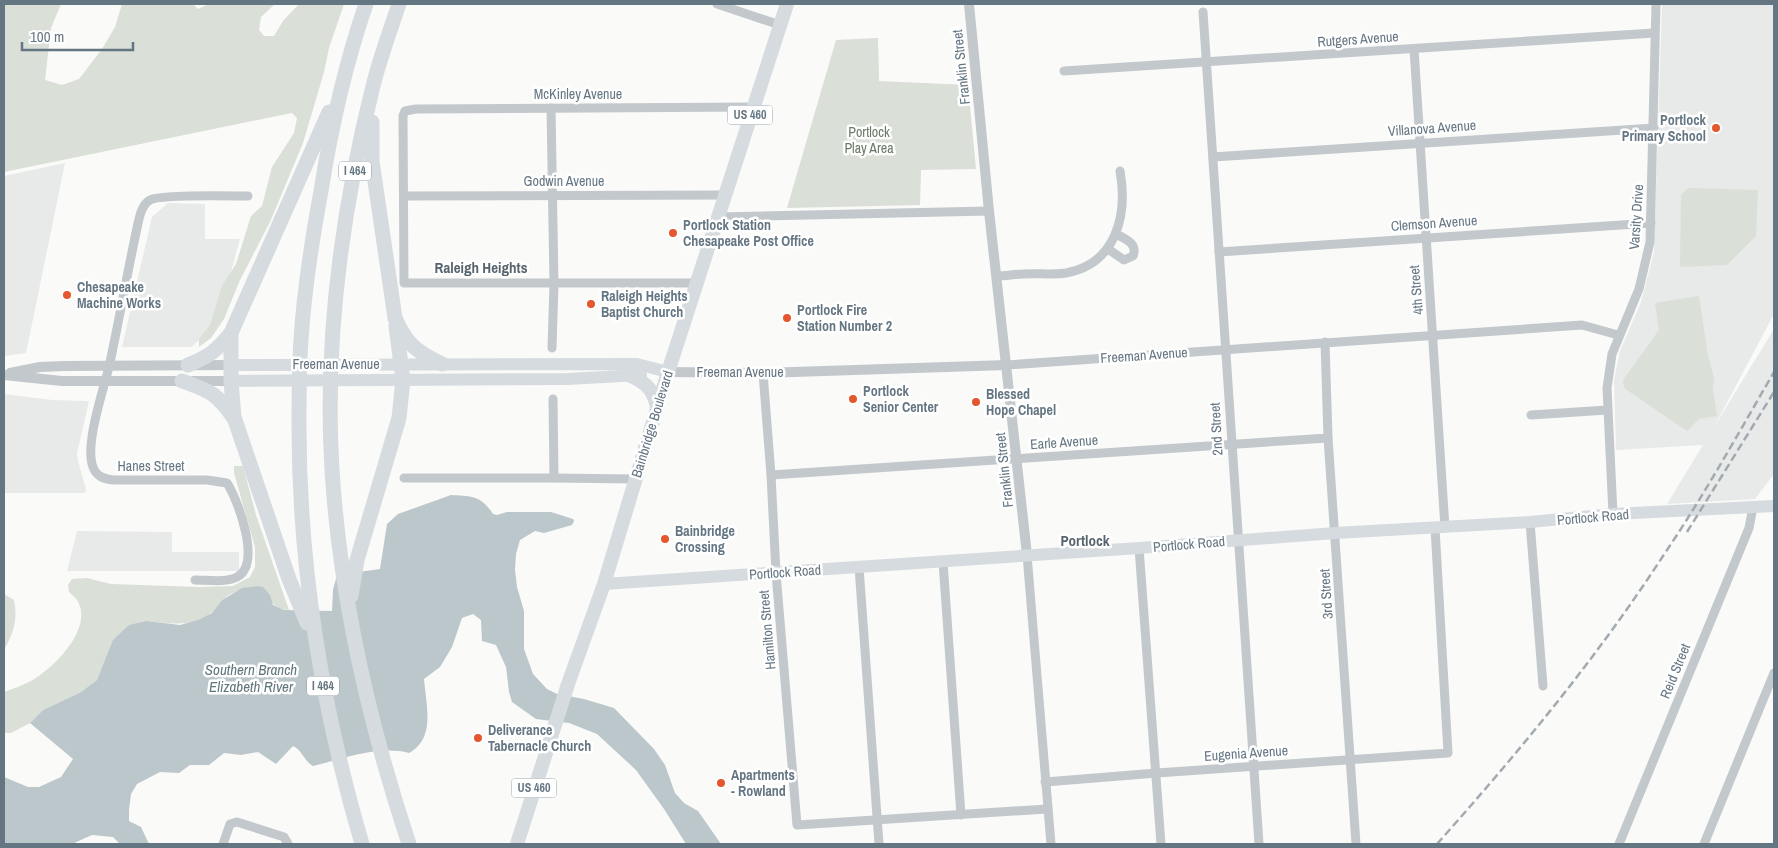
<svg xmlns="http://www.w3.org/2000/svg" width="1778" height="848" font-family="'Archivo Narrow',sans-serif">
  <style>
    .built { fill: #e8e9e9 }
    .green { fill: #dadfd7 }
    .water { fill: #bbc7cb }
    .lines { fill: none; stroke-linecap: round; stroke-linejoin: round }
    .minor { stroke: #c3c8cc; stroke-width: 9 }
    .tertiary { stroke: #c3c8cc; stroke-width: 10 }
    .secondary { stroke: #d6dbdf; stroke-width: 12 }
    .primary { stroke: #d6dbdf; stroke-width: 14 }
    .motorway { stroke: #d6dbdf; stroke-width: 15 }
    .rail { stroke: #a2aab0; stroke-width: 2.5; stroke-dasharray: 8 4; stroke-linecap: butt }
    .poi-dot { fill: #e4572e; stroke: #fff; stroke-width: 2 }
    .labels { text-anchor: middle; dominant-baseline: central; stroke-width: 5; stroke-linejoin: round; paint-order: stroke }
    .shield { fill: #fff; stroke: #939fa8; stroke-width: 1 }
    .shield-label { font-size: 12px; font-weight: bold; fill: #657683 }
    .street-label { font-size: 14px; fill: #657683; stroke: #fff }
    .poi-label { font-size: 14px; font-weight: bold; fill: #657683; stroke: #fff; text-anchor: start }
    .park-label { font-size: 14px; fill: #687a64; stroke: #fff }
    .neighbourhood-label { font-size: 15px; font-weight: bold; fill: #57646e; stroke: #fff }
    .water-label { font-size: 15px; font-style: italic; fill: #60757c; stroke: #fff }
  </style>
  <rect width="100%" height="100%" fill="#fafaf8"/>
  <!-- built -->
  <g class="built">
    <polygon points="1662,4 1774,4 1774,314 1714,427 1774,329 1774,474 1755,499 1667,504 1703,445 1616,450 1614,380 1620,351 1641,302 1654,252"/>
    <polygon points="65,163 26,353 4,356 4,176"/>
    <polygon points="168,203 205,204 205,239 240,239 216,326 191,347 122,347 152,217"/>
    <polygon points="4,394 52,400 89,401 77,453 78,461 86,489 85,493 4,493"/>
    <polygon points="77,531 172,532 172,552 239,552 239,571 67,571"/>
  </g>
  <!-- green -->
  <g class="green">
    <polygon points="4,4 61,4 51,28 45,80 62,85 79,79 102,49 115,27 122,4 193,4 198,9 209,4 275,4 261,17 259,30 264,36 274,36 283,21 299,4 344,4 329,48 324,72 303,143 270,222 240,280 224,319 211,338 199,347 199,339 210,325 222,286 236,264 251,216 262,206 272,167 294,133 297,118 292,113 277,116 4,172"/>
    <polygon points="878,38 879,81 968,85 976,169 921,170 920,205 787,208 836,40"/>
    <polygon points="1688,188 1758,190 1756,236 1727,265 1680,267 1681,195"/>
    <polygon points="1699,296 1708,356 1714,378 1713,388 1717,416 1699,419 1687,431 1624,388 1623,380 1659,330 1655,303"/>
    <path d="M234 466H243L256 515 289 610C274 610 266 596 257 586 244 588 231 591 221 601 218 605 215 610 211 613 191 628 169 623 147 621L104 664 97 680 81 692 43 710 30 723 11 733H4V692C12 689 21 686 29 682 52 670 95 628 77 600 75 597 71 594 69 592L68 585 72 579 87 578 111 584 200 587 233 586 250 577 255 567V547L234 473Z"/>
    <path d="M4 594 14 600C18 619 14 632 4 650Z"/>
  </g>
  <!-- water -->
  <path class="water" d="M451 495C470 496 481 495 493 514L497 515 507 512H551L573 519 574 521 572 525 544 533 535 531 520 540 516 554 515 570 517 587 524 611V649L533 674 547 689 557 694 584 699 614 708 654 749 665 765 675 793 684 803 698 811 721 844H686L664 809 636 770 597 734 569 723 536 719 512 702 509 692 506 667 496 645 482 641 481 620 473 614 462 618 452 647 440 667 424 679C426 704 436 739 409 753 378 745 343 759 313 766 304 761 302 750 293 746L276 764 258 752 241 755 224 753 209 765H190L179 773 160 772 137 784 131 794 129 810V821L141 827 149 844H120L113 837 92 835 72 844H4V777L28 787H39L61 777 73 759 30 723 43 710 81 692 97 680 113 640 129 625 147 621 180 625 198 620 212 613 222 600 242 588 257 586 263 587 270 595 273 605 284 610 332 611 333 590 337 575 380 569 387 524 398 514Z"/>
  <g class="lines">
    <!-- minor -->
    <g class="minor">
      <polyline points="717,4 780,25"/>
      <polyline points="1203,12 1259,844"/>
      <polyline points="1414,49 1445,528"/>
      <polyline points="1064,71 1654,33"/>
      <polyline points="551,108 554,284 552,348"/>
      <polyline points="1213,157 1654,128"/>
      <polyline points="404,196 725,195"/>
      <polyline points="717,217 989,211"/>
      <path d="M1108 249 1124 260 1133 256C1138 243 1125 239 1116 234"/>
      <polyline points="1219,252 1651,223"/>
      <path d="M997 276C1006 276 1015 274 1023 274 1037 273 1052 275 1066 273 1116 264 1128 215 1120 171"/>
      <polyline points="697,283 404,283 403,116 405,111 416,109 752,107"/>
      <polyline points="1325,342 1328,438 1356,844"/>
      <polyline points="1007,365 1582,325 1618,335"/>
      <polyline points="763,373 771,475 776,573 797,825 1047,809"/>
      <polyline points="553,399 554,478"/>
      <polyline points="1531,415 1607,410"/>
      <polyline points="771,475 1328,438"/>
      <polyline points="404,478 554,478 635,479"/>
      <polyline points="1613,514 1607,388 1612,354 1639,289 1650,242 1656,4"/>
      <polyline points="1530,522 1543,686"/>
      <polyline points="1139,548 1161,844"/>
      <polyline points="1027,555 1051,844"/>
      <polyline points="943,562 961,815"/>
      <polyline points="859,567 879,844"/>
      <path d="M195 580C208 580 225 583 237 577 262 564 238 500 227 483L207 480H114C103 479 95 476 92 464 86 441 103 391 109 367 119 321 127 274 137 228 139 219 141 205 150 200 159 194 233 196 248 196"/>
      <polyline points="1045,782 1157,773 1448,753 1435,528"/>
      <polyline points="223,844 230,824 237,822 284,837 288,844"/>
      <polyline points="1619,844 1749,528 1753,507"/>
      <polyline points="1704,844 1774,673"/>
    </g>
    <!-- tertiary -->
    <g class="tertiary">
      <polyline points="969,4 989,211 1027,555"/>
      <polyline points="668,372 763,373 1007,365"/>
      <polyline points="10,373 40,367 64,366 231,365"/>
      <polyline points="4,375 62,381 231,381"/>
    </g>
    <!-- secondary -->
    <g class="secondary">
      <polyline points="231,365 637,364 668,372"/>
      <polyline points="231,381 567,379 641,375"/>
      <polyline points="604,584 1139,548 1335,533 1530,522 1613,514 1774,506"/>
    </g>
    <!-- primary -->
    <g class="primary">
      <path d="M631 376C647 383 654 391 657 408"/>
      <polyline points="517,844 568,684 604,584 668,372 787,4"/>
    </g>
    <!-- motorway -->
    <g class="motorway">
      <path d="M399 4C390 31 380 58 373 86 342 210 324 341 332 470 340 598 369 723 409 844"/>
      <path d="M372 122V161L395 318C406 344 417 352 442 364"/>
      <polyline points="231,333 231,381 234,417"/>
      <path d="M188 365C210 356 216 351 231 333L329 112"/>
      <path d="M182 381C211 391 218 394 235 420L289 579 307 623"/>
      <polyline points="351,596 357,560 399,418 403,380 396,326"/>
      <path d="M362 844C322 708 299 568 299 426 299 397 299 368 301 340 304 290 312 240 321 191 331 128 345 65 366 4"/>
    </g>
    <!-- rail -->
    <g class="rail">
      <polyline points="1687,532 1774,392"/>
      <path d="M1437 844C1518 753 1596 659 1663 556 1703 497 1738 434 1774 372"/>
    </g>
  </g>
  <!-- markers -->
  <g class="poi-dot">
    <circle cx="1716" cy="128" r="5"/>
    <circle cx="673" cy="233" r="5"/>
    <circle cx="67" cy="295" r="5"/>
    <circle cx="591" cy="304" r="5"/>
    <circle cx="787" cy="318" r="5"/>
    <circle cx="853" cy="399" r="5"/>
    <circle cx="976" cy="402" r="5"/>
    <circle cx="665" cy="539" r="5"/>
    <circle cx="478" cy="738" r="5"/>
    <circle cx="721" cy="783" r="5"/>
  </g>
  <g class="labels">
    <!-- shield labels -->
    <g class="shield">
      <rect x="727.5" y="105.5" width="45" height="19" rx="4"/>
      <rect x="339" y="161.5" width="32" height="19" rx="4"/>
      <rect x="307" y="676.5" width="32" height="19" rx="4"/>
      <rect x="511.5" y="778.5" width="45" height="19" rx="4"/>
    </g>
    <g class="shield-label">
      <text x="750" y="115">US 460</text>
      <text x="355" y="171">I 464</text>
      <text x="323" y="686">I 464</text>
      <text x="534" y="788">US 460</text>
    </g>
    <!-- street labels -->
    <g class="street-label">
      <text transform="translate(1358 39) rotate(-4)">Rutgers Avenue</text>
      <text transform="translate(961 67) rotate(-96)">Franklin Street</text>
      <text x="578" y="94">McKinley Avenue</text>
      <text transform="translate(1432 128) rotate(-4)">Villanova Avenue</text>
      <text x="564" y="181">Godwin Avenue</text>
      <text transform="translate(1636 217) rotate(-86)">Varsity Drive</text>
      <text transform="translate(1434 223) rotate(-4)">Clemson Avenue</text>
      <text transform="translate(1416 290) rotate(-95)">4th Street</text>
      <text transform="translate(1144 355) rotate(-4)">Freeman Avenue</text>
      <text x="336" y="364">Freeman Avenue</text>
      <text x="740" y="372">Freeman Avenue</text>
      <text transform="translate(652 424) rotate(-73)">Bainbridge Boulevard</text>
      <text transform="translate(1216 429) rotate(-93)">2nd Street</text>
      <text transform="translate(1064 442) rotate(-4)">Earle Avenue</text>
      <text x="151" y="466">Hanes Street</text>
      <text transform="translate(1004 470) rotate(-96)">Franklin Street</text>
      <text transform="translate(1593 517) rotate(-5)">Portlock Road</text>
      <text transform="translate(1189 544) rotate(-5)">Portlock Road</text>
      <text transform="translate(785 572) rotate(-4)">Portlock Road</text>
      <text transform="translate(1326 594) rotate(-94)">3rd Street</text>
      <text transform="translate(767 630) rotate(-95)">Hamilton Street</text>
      <text transform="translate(1675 671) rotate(-68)">Reid Street</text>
      <text transform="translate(1246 753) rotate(-4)">Eugenia Avenue</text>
    </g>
    <!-- poi labels -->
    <g class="poi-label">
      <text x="1706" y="120" text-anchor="end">Portlock<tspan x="1706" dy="16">Primary School</tspan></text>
      <text x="683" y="225">Portlock Station<tspan x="683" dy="16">Chesapeake Post Office</tspan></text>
      <text x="77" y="287">Chesapeake<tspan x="77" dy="16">Machine Works</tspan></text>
      <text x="601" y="296">Raleigh Heights<tspan x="601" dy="16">Baptist Church</tspan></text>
      <text x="797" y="310">Portlock Fire<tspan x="797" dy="16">Station Number 2</tspan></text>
      <text x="863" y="391">Portlock<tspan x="863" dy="16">Senior Center</tspan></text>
      <text x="986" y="394">Blessed<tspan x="986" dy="16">Hope Chapel</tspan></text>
      <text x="675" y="531">Bainbridge<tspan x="675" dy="16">Crossing</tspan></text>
      <text x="488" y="730">Deliverance<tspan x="488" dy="16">Tabernacle Church</tspan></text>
      <text x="731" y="775">Apartments<tspan x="731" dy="16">- Rowland</tspan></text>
    </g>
    <!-- park labels -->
    <g class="park-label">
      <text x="869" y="132">Portlock<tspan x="869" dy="16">Play Area</tspan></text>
    </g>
    <!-- neighbourhood labels -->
    <g class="neighbourhood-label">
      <text x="481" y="267">Raleigh Heights</text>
      <text x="1085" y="540">Portlock</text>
    </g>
    <!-- water labels -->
    <g class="water-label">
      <text x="251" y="669">Southern Branch<tspan x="251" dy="17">Elizabeth River</tspan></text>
    </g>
  </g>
  <!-- border -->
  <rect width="1778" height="848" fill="none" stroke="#657683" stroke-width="10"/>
  <!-- scale -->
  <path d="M22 42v8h111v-8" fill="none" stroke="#657683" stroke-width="2.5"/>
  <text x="30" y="42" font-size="15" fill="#657683" stroke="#ffffff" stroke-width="4" paint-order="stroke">100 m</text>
</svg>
